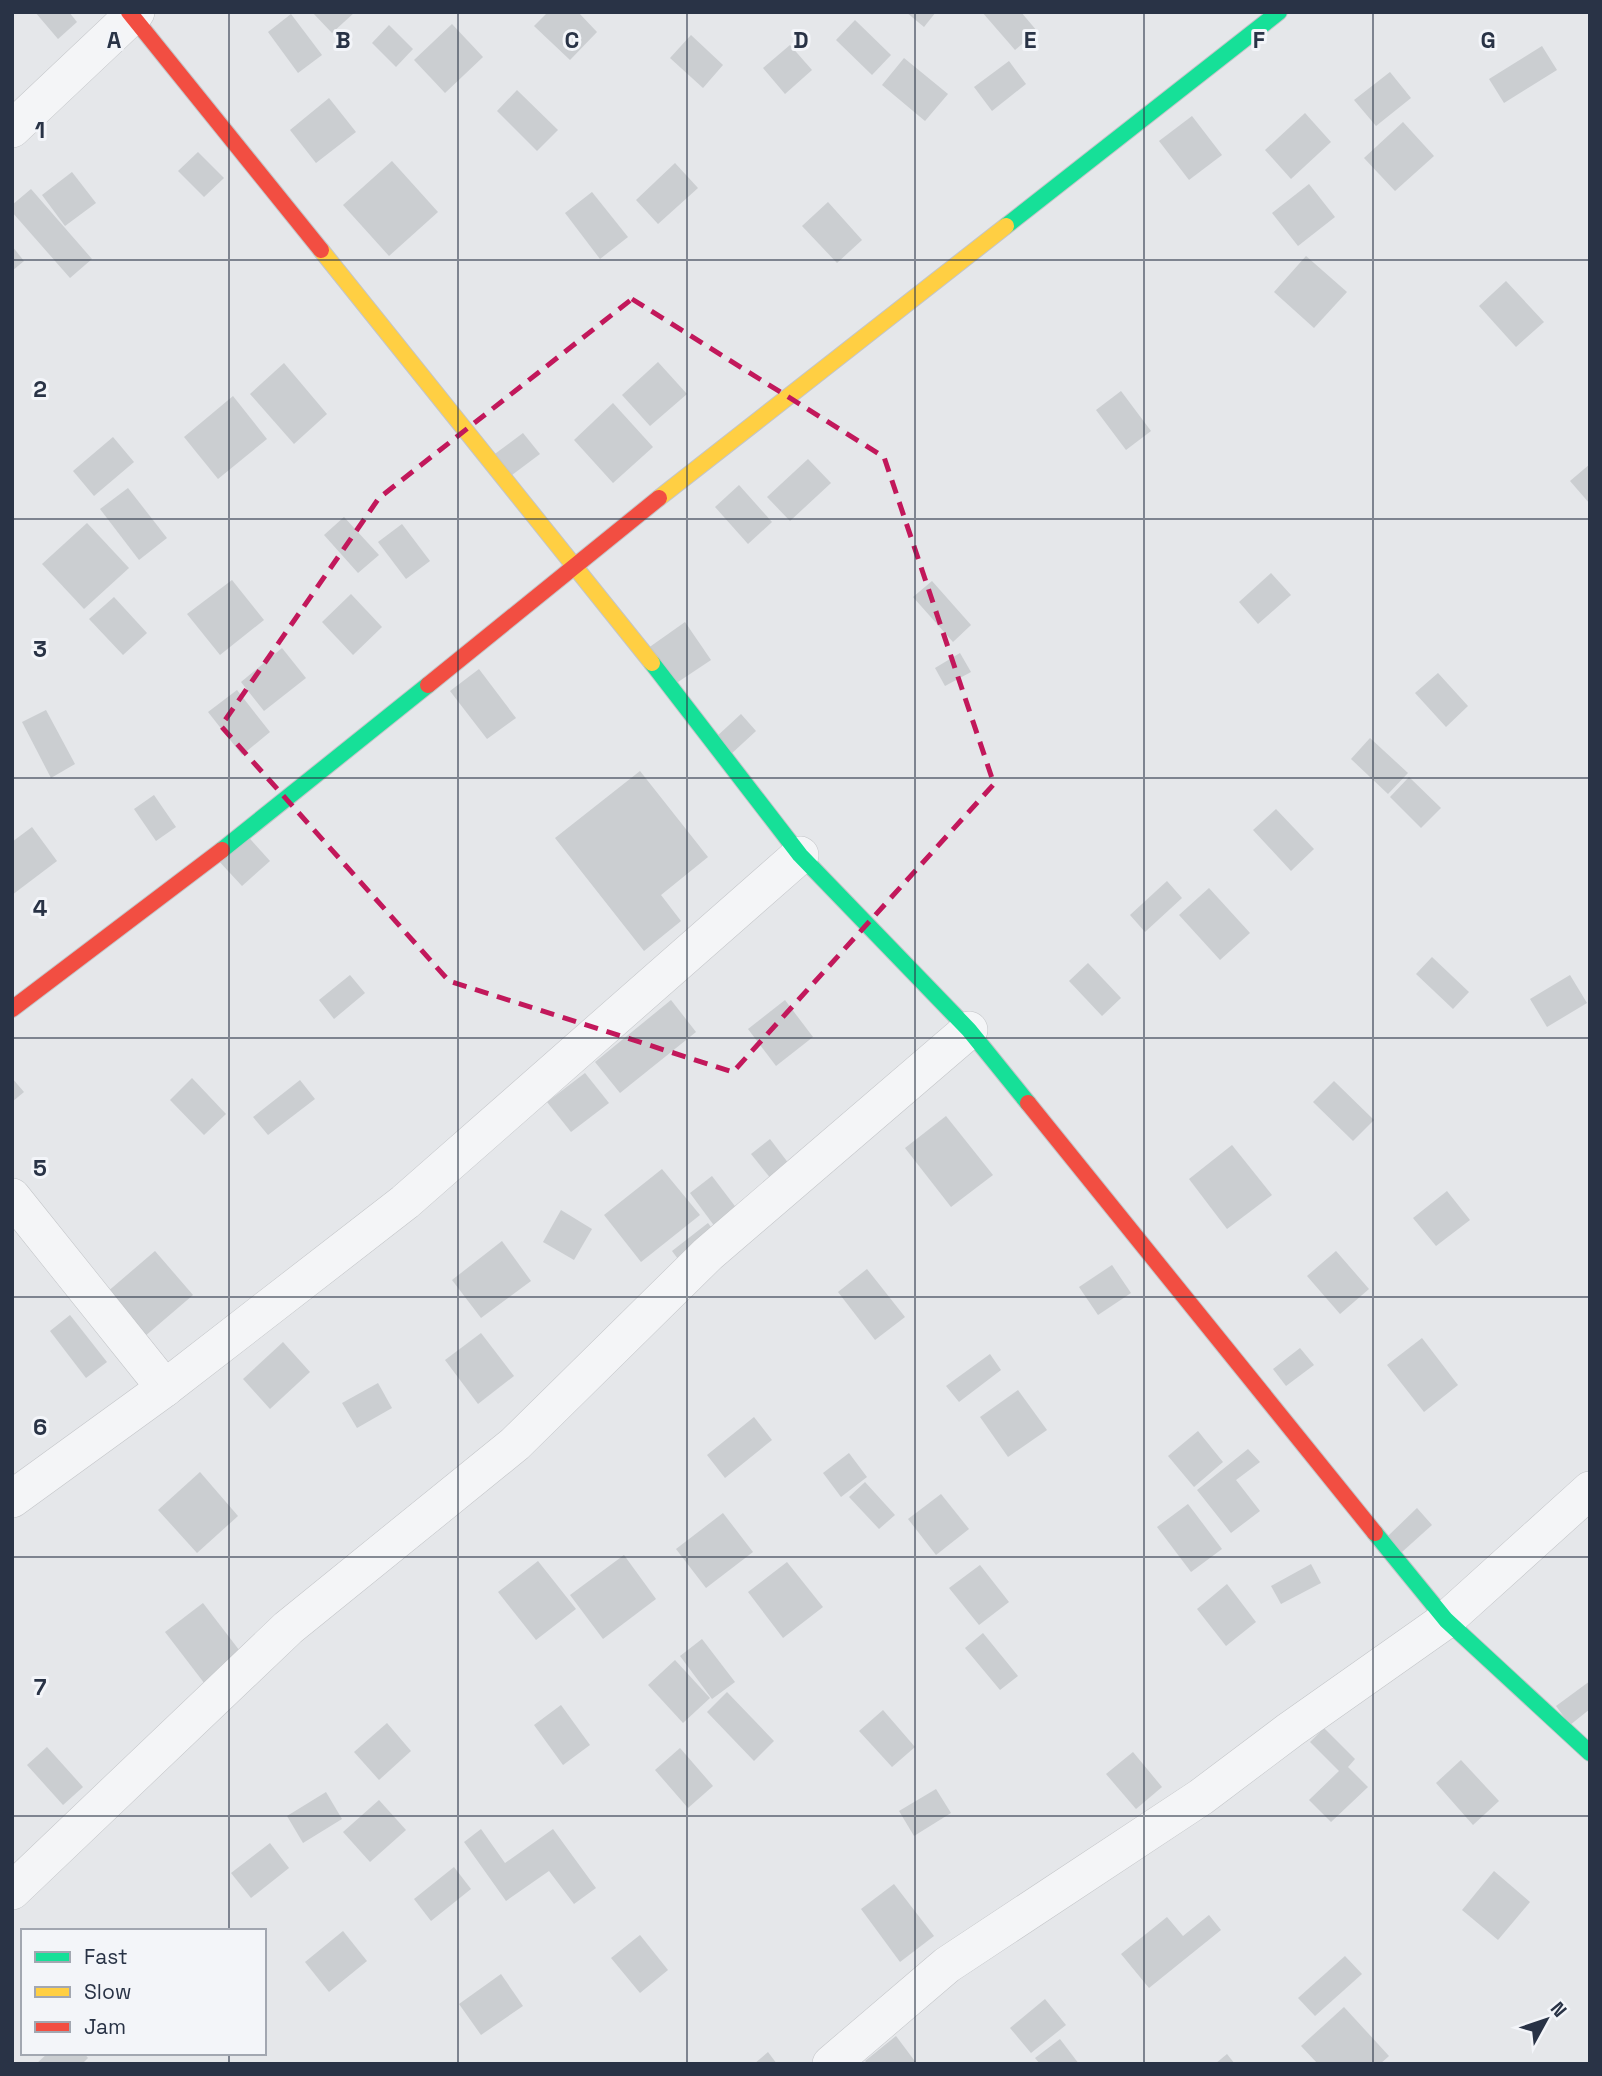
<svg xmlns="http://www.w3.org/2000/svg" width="1602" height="2076" font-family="'Space Grotesk',sans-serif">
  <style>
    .building { fill: #cbced1 }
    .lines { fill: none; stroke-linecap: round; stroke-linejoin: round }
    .street-casing { stroke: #c3c5c8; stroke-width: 38 }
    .fast-casing { stroke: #c3c5c8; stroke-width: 18 }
    .slow-casing { stroke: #c3c5c8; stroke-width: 18 }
    .jam-casing { stroke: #c3c5c8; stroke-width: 18 }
    .street { stroke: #f4f5f7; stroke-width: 37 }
    .fast { stroke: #16e098; stroke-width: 16 }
    .slow { stroke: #ffcf43; stroke-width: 16 }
    .jam { stroke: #f24e42; stroke-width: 16 }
    .marked { fill: none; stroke: #c2185b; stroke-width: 5; stroke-dasharray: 14 9; stroke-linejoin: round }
    .grid { fill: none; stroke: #293346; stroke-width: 2; stroke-opacity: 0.55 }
    .grid-label { font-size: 23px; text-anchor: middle; font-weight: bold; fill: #293346; stroke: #f3f5f9; stroke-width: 6; stroke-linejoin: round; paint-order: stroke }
  </style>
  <rect width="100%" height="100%" fill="#e5e7ea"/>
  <!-- building -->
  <g class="building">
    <polygon points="35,12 69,12 77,22 58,39"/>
    <polygon points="312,12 355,12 332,33"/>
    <polygon points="548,12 578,12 597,32 570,60 534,26"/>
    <polygon points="906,12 936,12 924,27"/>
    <polygon points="982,12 1021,12 1037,31 1015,50"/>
    <polygon points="291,14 322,55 298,73 268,32"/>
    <polygon points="855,20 891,55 872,75 836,40"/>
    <polygon points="452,24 483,57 445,93 414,60"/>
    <polygon points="389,25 413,49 396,67 372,43"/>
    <polygon points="691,35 723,65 703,88 670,58"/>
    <polygon points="790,45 812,70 785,94 763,68"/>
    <polygon points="1542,46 1557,70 1504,103 1489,79"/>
    <polygon points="904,58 948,94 925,121 882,85"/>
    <polygon points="1009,61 1026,84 992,111 974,87"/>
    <polygon points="1390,72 1411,98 1376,126 1354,100"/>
    <polygon points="517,90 558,130 537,151 497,111"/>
    <polygon points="329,98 356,132 316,163 290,130"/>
    <polygon points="1305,113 1331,142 1291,179 1265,150"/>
    <polygon points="1192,116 1222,155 1189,180 1159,141"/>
    <polygon points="1403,122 1434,156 1395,191 1364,158"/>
    <polygon points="198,152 224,178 204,197 178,171"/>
    <polygon points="392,161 438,212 389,256 343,205"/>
    <polygon points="675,163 698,188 658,224 636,200"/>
    <polygon points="72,172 96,203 65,226 42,195"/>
    <polygon points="1309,184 1335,217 1298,246 1272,213"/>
    <polygon points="31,189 92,259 70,278 12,212 12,205"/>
    <polygon points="592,192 628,237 600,259 565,213"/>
    <polygon points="828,202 862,240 837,263 802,226"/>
    <polygon points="12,246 24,261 12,271"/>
    <polygon points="1306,256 1347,292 1314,328 1274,292"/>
    <polygon points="1506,281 1544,322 1516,347 1479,306"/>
    <polygon points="658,362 687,394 650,426 622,395"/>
    <polygon points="284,363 327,414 294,444 250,394"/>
    <polygon points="1121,391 1151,431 1126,450 1096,410"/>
    <polygon points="233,396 267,439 218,479 184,437"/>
    <polygon points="613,403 653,447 613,483 574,440"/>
    <polygon points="523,433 540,454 508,478 492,456"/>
    <polygon points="113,437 134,462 94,496 73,471"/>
    <polygon points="808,459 831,483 790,521 767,497"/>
    <polygon points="1590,464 1590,504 1570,481"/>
    <polygon points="739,485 772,522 748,544 715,507"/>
    <polygon points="128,488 167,538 139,560 100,509"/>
    <polygon points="344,517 379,555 358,573 324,535"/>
    <polygon points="87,523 129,568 84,609 42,564"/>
    <polygon points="402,524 430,561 406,579 378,542"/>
    <polygon points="1271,573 1291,595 1258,624 1239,602"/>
    <polygon points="232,580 264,620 220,655 187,614"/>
    <polygon points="932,581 971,625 953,642 913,597"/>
    <polygon points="351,594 382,627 353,655 322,622"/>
    <polygon points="114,597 147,633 123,655 89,619"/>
    <polygon points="685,622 711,660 669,688 644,651"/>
    <polygon points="282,648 306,678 264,711 241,682"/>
    <polygon points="960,653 971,672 945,686 935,668"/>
    <polygon points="479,669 516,718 487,739 450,691"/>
    <polygon points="1438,673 1468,706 1446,727 1415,693"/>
    <polygon points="237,690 270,732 242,755 208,712"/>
    <polygon points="46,710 75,764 51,778 22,722"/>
    <polygon points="741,714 756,731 730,755 715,738"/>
    <polygon points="1370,738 1408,773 1388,794 1351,759"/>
    <polygon points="640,771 708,857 661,895 681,921 644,951 555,838"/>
    <polygon points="1409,777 1441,808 1421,828 1390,797"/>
    <polygon points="154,795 176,827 156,841 134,809"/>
    <polygon points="1276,809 1314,849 1291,871 1253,830"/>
    <polygon points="32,827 57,861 12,895 12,842"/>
    <polygon points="244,832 270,861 242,886 216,858"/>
    <polygon points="1167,881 1182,898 1145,932 1130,915"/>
    <polygon points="1209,888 1250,933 1220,960 1179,915"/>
    <polygon points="1432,957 1469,992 1453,1009 1416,974"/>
    <polygon points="1088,963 1121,998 1102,1016 1069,981"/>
    <polygon points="350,975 365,993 334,1019 319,1000"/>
    <polygon points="1570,975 1587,1003 1547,1027 1530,999"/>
    <polygon points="671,1000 696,1032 620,1093 595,1062"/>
    <polygon points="785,1000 813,1037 776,1066 748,1029"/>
    <polygon points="585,1073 609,1103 571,1132 547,1102"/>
    <polygon points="12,1078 24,1092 12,1102"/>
    <polygon points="192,1078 226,1114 204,1135 170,1100"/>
    <polygon points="300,1080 315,1099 268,1135 253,1117"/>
    <polygon points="1334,1081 1374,1120 1353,1141 1313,1102"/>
    <polygon points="946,1116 993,1175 951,1207 905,1148"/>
    <polygon points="770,1139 802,1181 784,1195 751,1154"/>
    <polygon points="1232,1145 1272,1195 1227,1229 1189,1179"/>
    <polygon points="662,1169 700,1215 641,1262 604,1215"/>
    <polygon points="712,1176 747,1222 724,1239 690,1193"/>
    <polygon points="1447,1191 1470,1220 1436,1246 1413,1218"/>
    <polygon points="561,1210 592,1229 574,1260 543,1242"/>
    <polygon points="708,1223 723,1243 687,1271 672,1251"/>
    <polygon points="502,1241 531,1281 481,1318 452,1280"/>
    <polygon points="155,1251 193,1295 137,1343 99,1299"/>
    <polygon points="1336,1251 1369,1289 1340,1314 1307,1276"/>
    <polygon points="1112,1265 1131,1293 1098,1315 1079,1287"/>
    <polygon points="867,1269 905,1317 875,1340 838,1292"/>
    <polygon points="70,1315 107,1362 86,1378 50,1331"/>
    <polygon points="481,1333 514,1376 478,1404 445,1360"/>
    <polygon points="1422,1338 1458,1385 1424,1412 1387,1365"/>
    <polygon points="283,1342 310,1372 270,1409 243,1379"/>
    <polygon points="1300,1348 1314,1365 1286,1386 1273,1369"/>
    <polygon points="990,1354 1001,1370 959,1402 946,1386"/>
    <polygon points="378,1383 392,1408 357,1428 342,1403"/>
    <polygon points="1018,1390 1047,1430 1008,1457 980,1417"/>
    <polygon points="754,1417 772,1440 725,1478 707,1455"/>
    <polygon points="1198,1431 1223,1462 1194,1487 1168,1456"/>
    <polygon points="1248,1449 1260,1462 1236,1480 1260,1511 1231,1533 1197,1490"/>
    <polygon points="849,1453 867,1477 841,1497 823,1473"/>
    <polygon points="200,1472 238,1516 197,1553 158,1510"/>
    <polygon points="865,1482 895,1515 879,1529 849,1497"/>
    <polygon points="941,1494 969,1529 936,1555 908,1519"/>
    <polygon points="1188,1504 1222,1549 1191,1572 1157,1527"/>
    <polygon points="1417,1508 1432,1525 1402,1552 1388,1536"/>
    <polygon points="723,1513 753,1552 706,1588 676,1549"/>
    <polygon points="624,1555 656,1599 603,1639 570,1595"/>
    <polygon points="538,1561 576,1609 536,1640 498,1592"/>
    <polygon points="787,1562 823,1607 783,1638 748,1592"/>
    <polygon points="1311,1564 1321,1583 1281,1604 1271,1586"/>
    <polygon points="980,1565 1009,1602 979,1625 949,1588"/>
    <polygon points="1227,1584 1256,1622 1226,1646 1197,1609"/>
    <polygon points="203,1603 246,1659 208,1688 165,1632"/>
    <polygon points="983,1633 1018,1676 1000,1690 965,1648"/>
    <polygon points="702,1639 735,1682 712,1699 680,1656"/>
    <polygon points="675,1660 710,1698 683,1723 648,1685"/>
    <polygon points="1590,1681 1590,1709 1570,1725 1556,1706"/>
    <polygon points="727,1692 774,1741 754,1761 707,1712"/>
    <polygon points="561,1705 590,1745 563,1765 534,1725"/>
    <polygon points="883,1710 915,1747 892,1767 859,1731"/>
    <polygon points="387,1723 411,1751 379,1780 354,1752"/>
    <polygon points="1324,1728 1355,1759 1348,1767 1368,1787 1331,1822 1309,1800 1339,1771 1310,1742"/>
    <polygon points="47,1747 83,1787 63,1805 27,1765"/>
    <polygon points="680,1748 713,1786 688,1808 655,1770"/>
    <polygon points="1133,1752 1162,1787 1136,1809 1106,1774"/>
    <polygon points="1461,1760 1499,1801 1473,1825 1436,1783"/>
    <polygon points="936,1789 951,1813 914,1836 899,1811"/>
    <polygon points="326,1792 342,1819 303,1843 287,1816"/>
    <polygon points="379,1800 406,1830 370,1862 343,1832"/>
    <polygon points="481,1829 505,1863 553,1829 596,1888 574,1904 549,1871 506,1901 464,1842"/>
    <polygon points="270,1843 289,1868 251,1898 231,1873"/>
    <polygon points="454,1867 471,1889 431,1921 414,1899"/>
    <polygon points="1494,1871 1530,1902 1498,1940 1462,1910"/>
    <polygon points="894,1884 934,1936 900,1962 861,1909"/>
    <polygon points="1209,1915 1221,1930 1149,1988 1121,1954 1167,1917 1183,1936"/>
    <polygon points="343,1931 367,1961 329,1992 305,1962"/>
    <polygon points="640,1935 668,1970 640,1993 611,1958"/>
    <polygon points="1345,1956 1362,1974 1315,2016 1298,1998"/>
    <polygon points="501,1974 523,2006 481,2035 459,2004"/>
    <polygon points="1045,1999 1066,2025 1031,2053 1010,2028"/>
    <polygon points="1344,2007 1389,2056 1380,2064 1318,2064 1301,2046"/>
    <polygon points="896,2036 917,2064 868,2064 865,2061"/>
    <polygon points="1060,2039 1079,2064 1040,2064 1035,2058"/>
    <polygon points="768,2052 777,2064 754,2064"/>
    <polygon points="48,2053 84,2053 88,2058 82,2064 36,2064"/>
    <polygon points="1227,2054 1235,2064 1215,2064"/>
  </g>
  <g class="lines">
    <defs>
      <g id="street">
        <polyline points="12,129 136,12"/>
        <polyline points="12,1197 165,1388"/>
        <polyline points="12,1499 165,1388 405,1202 800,855"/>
        <polyline points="12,1891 288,1628 515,1444 708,1254 969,1030"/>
        <polyline points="831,2064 947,1965 1201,1797 1290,1730 1446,1620 1590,1490"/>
      </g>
      <g id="fast">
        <polyline points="1006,226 1279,12"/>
        <polyline points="652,663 800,855 969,1030 1028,1103"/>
        <polyline points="222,850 428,685"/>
        <polyline points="1375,1533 1446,1620 1590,1753"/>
      </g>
      <g id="slow">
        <polyline points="321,250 652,663"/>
        <polyline points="659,498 1006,226"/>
      </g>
      <g id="jam">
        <polyline points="129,12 321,250"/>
        <polyline points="428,685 659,498"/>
        <polyline points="12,1009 222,850"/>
        <polyline points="1028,1103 1375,1533"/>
      </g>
    </defs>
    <!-- street casing -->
    <use href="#street" class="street-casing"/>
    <!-- fast casing -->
    <use href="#fast" class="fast-casing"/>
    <!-- slow casing -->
    <use href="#slow" class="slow-casing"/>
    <!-- jam casing -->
    <use href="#jam" class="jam-casing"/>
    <!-- street -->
    <use href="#street" class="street"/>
    <!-- fast -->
    <use href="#fast" class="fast"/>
    <!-- slow -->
    <use href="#slow" class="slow"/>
    <!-- jam -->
    <use href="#jam" class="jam"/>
  </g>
  <!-- marked area -->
  <path class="marked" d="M632 299 884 457 994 784 733 1072 449 981 221 726 379 498Z"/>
  <!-- grid -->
  <path class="grid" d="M229 12V1931M458 12V2064M687 12V2064M915 12V2064M1144 12V2064M1373 12V2064M12 260H1590M12 519H1590M12 778H1590M12 1038H1590M12 1297H1590M12 1557H1590M12 1816H1590M229 2053V2064"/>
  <g class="grid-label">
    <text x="114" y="48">A</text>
    <text x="343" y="48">B</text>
    <text x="572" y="48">C</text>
    <text x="801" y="48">D</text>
    <text x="1030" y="48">E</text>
    <text x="1259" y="48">F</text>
    <text x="1488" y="48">G</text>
    <text x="40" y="138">1</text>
    <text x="40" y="397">2</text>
    <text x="40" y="657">3</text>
    <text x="40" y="916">4</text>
    <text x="40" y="1176">5</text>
    <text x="40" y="1435">6</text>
    <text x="40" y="1695">7</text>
  </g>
  <!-- border -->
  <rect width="1602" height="2076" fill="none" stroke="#293346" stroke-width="28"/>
  <!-- legend -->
  <rect x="21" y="1929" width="245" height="126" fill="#f3f5f9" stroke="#a2a7b1" stroke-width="2"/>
  <rect x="35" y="1952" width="35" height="10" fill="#16e098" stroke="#a2a7b1" stroke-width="2"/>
  <text x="84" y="1964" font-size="21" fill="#293346">Fast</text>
  <rect x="35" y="1987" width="35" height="10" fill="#ffcf43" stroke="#a2a7b1" stroke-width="2"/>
  <text x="84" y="1999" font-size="21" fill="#293346">Slow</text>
  <rect x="35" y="2022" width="35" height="10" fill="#f24e42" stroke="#a2a7b1" stroke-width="2"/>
  <text x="84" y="2034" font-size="21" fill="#293346">Jam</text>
  <!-- north arrow -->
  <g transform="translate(1546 2020) rotate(50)" stroke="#f3f5f9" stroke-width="5" paint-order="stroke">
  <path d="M0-5L12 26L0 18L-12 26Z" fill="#293346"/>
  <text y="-10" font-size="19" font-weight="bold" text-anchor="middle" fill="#293346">N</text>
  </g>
</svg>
